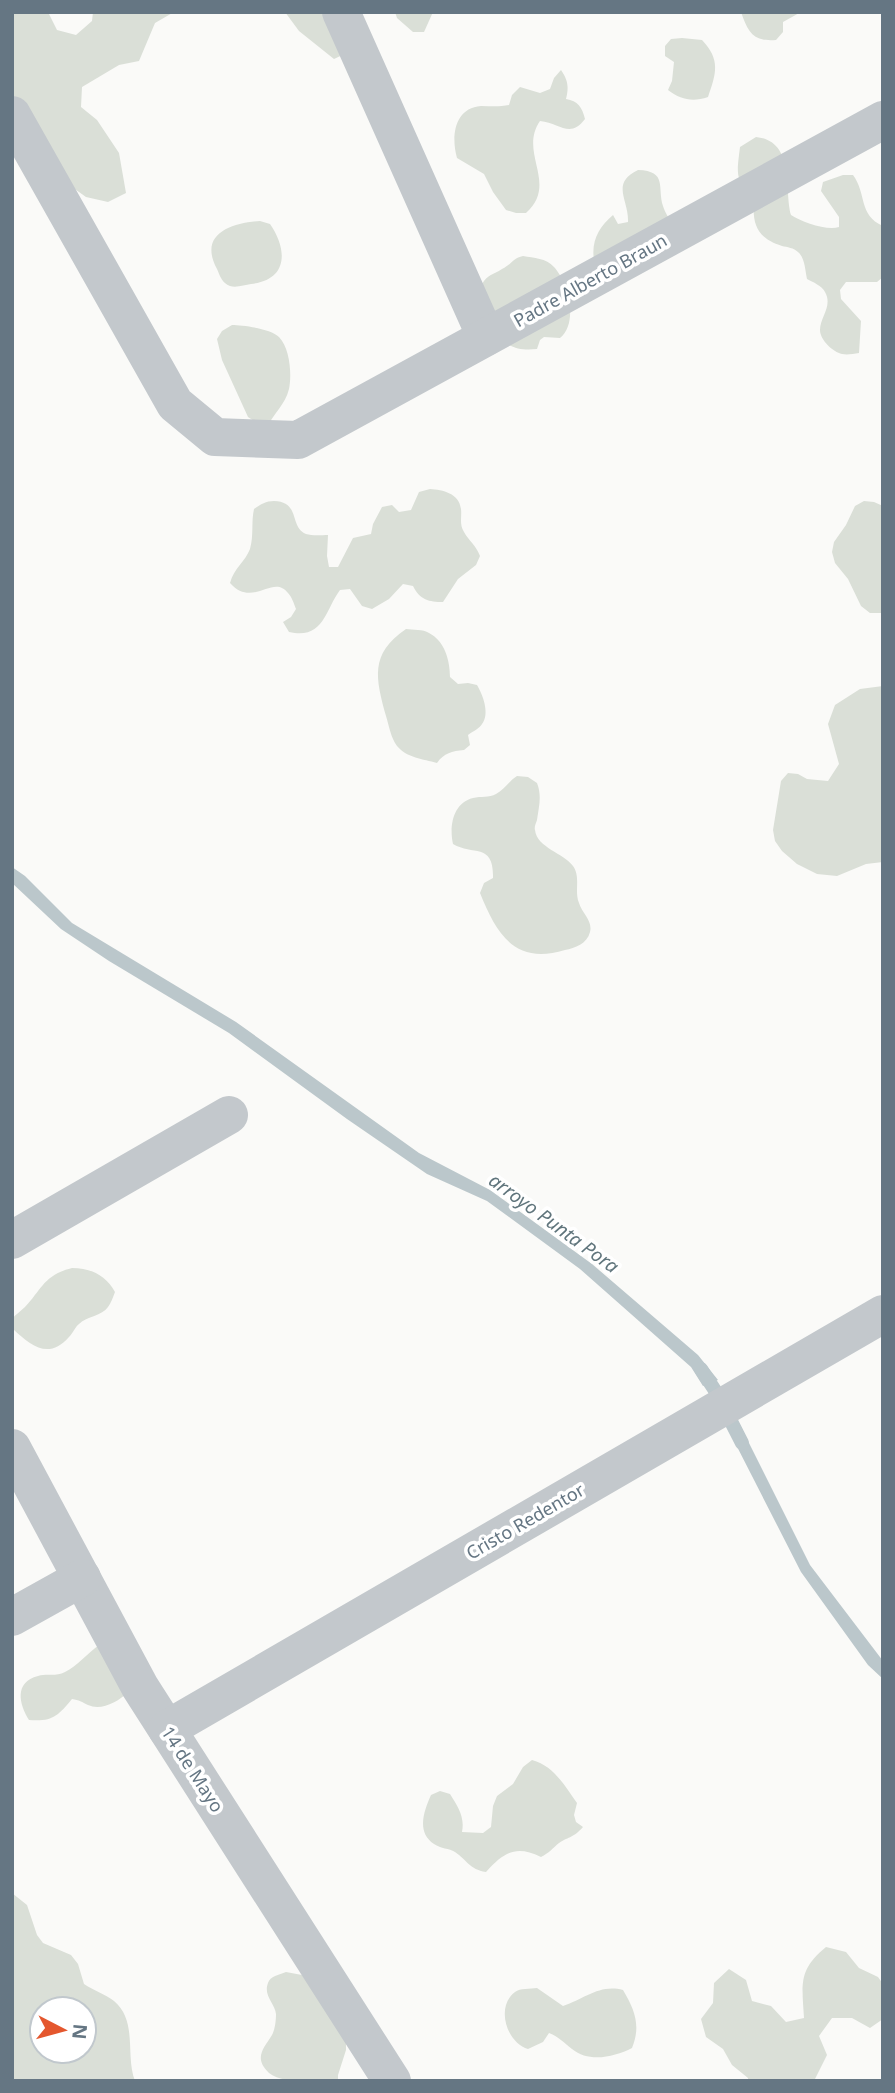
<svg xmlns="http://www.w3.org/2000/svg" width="895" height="2093" font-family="'Noto Sans',sans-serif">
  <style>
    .green { fill: #dadfd7; fill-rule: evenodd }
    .water { fill: #bbc7cb }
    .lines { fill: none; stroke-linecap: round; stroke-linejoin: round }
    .stream { stroke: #bbc7cb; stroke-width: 14 }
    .minor { stroke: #c3c8cc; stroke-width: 38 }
    .labels { text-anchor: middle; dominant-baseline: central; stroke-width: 7; stroke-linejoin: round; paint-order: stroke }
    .street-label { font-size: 18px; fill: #657683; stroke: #fff }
    .water-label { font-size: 19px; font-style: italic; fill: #60757c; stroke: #fff }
  </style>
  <rect width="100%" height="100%" fill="#fafaf8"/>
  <!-- green -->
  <g class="green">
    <polygon points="12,12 48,12 57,30 76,35 92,21 93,12 174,12 155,23 139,61 119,65 82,87 81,107 97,120 119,153 126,193 108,202 86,197 51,172 12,98"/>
    <polygon points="285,12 348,12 351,51 334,59 299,31"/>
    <polygon points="395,12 433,12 424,32 413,32 397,18"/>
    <path d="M741 12H801L783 22V32L776 40C753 42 748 32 741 12Z"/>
    <path d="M682 38 702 40C721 60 716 74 708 97 693 102 681 100 668 90L672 81 674 62 665 56V46L671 39Z"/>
    <path d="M561 70C568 80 569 87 566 99 578 101 582 107 585 119 570 139 560 123 540 121 518 153 559 183 526 213H516L506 210 493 192 484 174 457 158C451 137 454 108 481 106 491 106 499 107 509 105L512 95 520 87 540 93 550 89 554 78Z"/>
    <path d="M756 137C795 141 784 188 791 215 802 222 827 231 839 227V217L821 191 823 182 843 175H853C867 194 858 215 883 226V277L877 282H846L840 290 841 299 861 321 859 353C853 354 847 355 842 354 833 352 820 340 820 330 820 317 833 306 825 292 822 286 813 282 807 279 805 270 805 258 798 252 794 248 787 247 782 246 759 239 752 226 754 203 736 177 736 179 740 147Z"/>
    <path d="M638 170C668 171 657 188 663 206 665 213 670 220 674 226L594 260C591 241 599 227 613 215L618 224 628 222C629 199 610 184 638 170Z"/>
    <path d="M260 221 270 224C288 250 288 280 251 284 245 285 236 288 230 286 222 283 220 276 217 269 198 234 231 223 260 221Z"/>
    <path d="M523 256C534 258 546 258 554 267 568 282 579 323 560 338L544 337 540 340 537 349C526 350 515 350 505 342 499 336 486 295 482 284 488 274 493 275 502 269 511 265 513 258 523 256Z"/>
    <path d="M232 325C243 325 271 329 279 337 290 348 292 375 289 389 285 405 274 413 267 427L257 423 248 417 222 360 217 339 222 331Z"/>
    <path d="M430 489C443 490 459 493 461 509 462 517 459 524 464 532 469 541 476 545 480 556L476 565 458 579 443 602C429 602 420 600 413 586L403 584 389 599 372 609 362 606 350 589 340 590C325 610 324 640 289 632L283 622 291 617 296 609C294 604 292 597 288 593 273 573 253 609 230 583 234 568 245 562 250 549 254 535 251 522 254 509 261 504 266 501 274 501 301 502 289 527 306 534 312 536 322 535 328 535L327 556 329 567H338L353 538 371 534 373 524 382 507 392 505 399 512 411 510 419 492Z"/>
    <polygon points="864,501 874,502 883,506 883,613 870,613 861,606 848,579 835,563 832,552 834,542 846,525 855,506"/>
    <path d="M406 629C413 630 423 629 429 633 445 641 450 661 450 677L458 684 468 683 477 685C483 695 490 714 482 724 480 728 472 732 468 735L470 745 464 750C452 751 444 753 437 763 423 759 407 758 397 746 391 738 389 726 386 716 376 679 369 654 406 629Z"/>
    <polygon points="883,686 883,862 866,864 837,876 817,874 797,864 782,851 775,841 773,830 781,781 788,773 798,774 807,779 828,781 839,764 828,724 835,705 860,689"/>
    <path d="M517 776 528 777 537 783C542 796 539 806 537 820 536 823 534 827 535 830 537 848 564 853 573 866 581 877 574 891 579 903 582 913 593 921 590 932 587 944 575 948 565 950 515 965 497 935 480 893L484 883 493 878C494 842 473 856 453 844 449 826 453 803 473 798 481 796 489 798 496 794 504 790 509 781 517 776Z"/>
    <path d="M72 1268C90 1268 106 1275 115 1292 113 1297 111 1303 108 1307 102 1316 87 1316 79 1324 75 1327 73 1333 69 1337 49 1360 31 1346 13 1329L12 1319C16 1314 21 1311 25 1307 42 1289 44 1275 72 1268Z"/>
    <path d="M99 1645 127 1693C118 1702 101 1711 88 1705 82 1702 79 1700 72 1699 58 1716 52 1722 29 1720 19 1704 14 1682 38 1676 47 1673 56 1677 65 1672 77 1666 88 1653 99 1645Z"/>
    <path d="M532 1760C554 1766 564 1785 577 1803L574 1815 576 1822 583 1827C573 1838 570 1836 559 1843 553 1848 549 1853 541 1857 516 1845 504 1852 486 1872 469 1869 468 1861 455 1852 449 1848 441 1849 434 1844 416 1832 424 1811 431 1795L440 1791 450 1794C458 1807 465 1817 462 1832L483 1833 491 1827 493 1806 497 1796 513 1784 523 1767Z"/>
    <path d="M12 1893 27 1905 37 1935 43 1943 71 1955 78 1964 84 1984C93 1990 105 1994 114 2001 138 2021 125 2055 135 2081H12ZM42 2009H84V2051H42Z"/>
    <path d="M826 1947 846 1952 859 1968 878 1977 883 1984V2019L870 2028 852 2018H832L819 2036 827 2055 814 2081H748V2078L732 2065 723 2049 706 2037 701 2019 713 2003 714 1983 729 1969 746 1980 752 2001 771 2006 786 2022 804 2018C802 1984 798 1970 826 1947Z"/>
    <path d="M286 1972 302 1975 346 2033V2050L338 2075V2080C322 2082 282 2084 269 2073 253 2058 264 2048 272 2035 275 2030 276 2020 276 2014 275 2003 263 1996 268 1983 270 1976 279 1975 286 1972Z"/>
    <path d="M537 1988 563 2006C585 1999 599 1984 623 1990 635 2010 641 2026 632 2048 614 2057 589 2063 572 2049 564 2043 559 2037 549 2033L543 2042 528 2049C507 2043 495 2007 515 1992 520 1988 530 1989 537 1988Z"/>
  </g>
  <!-- water -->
  <g class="water">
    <polygon points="12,867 25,876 72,923 236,1022 419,1153 490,1190 592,1264 698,1355 718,1380 703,1386 691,1367 580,1269 487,1201 427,1174 347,1119 229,1033 109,961 61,929 12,883"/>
    <polygon points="740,1425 810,1565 883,1661 883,1679 868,1665 801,1572 729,1431"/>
  </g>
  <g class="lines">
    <!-- stream -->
    <polyline class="stream" points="701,1369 716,1392 742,1443"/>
    <!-- minor -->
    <g class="minor">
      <polyline points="341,12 486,337"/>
      <polyline points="12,115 175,404 215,437 298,440 883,120"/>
      <polyline points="12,1240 229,1115"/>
      <polyline points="12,1448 140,1687 392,2081"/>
      <polyline points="12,1617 82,1578"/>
      <polyline points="167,1729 883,1314"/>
    </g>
  </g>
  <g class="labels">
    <!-- street labels -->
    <g class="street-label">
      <text transform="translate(590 280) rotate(-29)">Padre Alberto Braun</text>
      <text transform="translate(525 1521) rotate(-30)">Cristo Redentor</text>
      <text transform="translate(193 1769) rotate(57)">14 de Mayo</text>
    </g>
    <!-- water labels -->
    <g class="water-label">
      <text transform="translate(554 1223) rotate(36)">arroyo Punta Pora</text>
    </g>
  </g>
  <!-- border -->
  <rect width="895" height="2093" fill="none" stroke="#657683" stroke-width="28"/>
  <!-- north arrow -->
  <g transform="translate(63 2030) rotate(96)"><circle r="33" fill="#ffffff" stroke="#c1c8cd" stroke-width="2"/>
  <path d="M0-5L12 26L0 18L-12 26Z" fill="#e4572e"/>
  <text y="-10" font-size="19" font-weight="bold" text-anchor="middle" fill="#657683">N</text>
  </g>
</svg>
